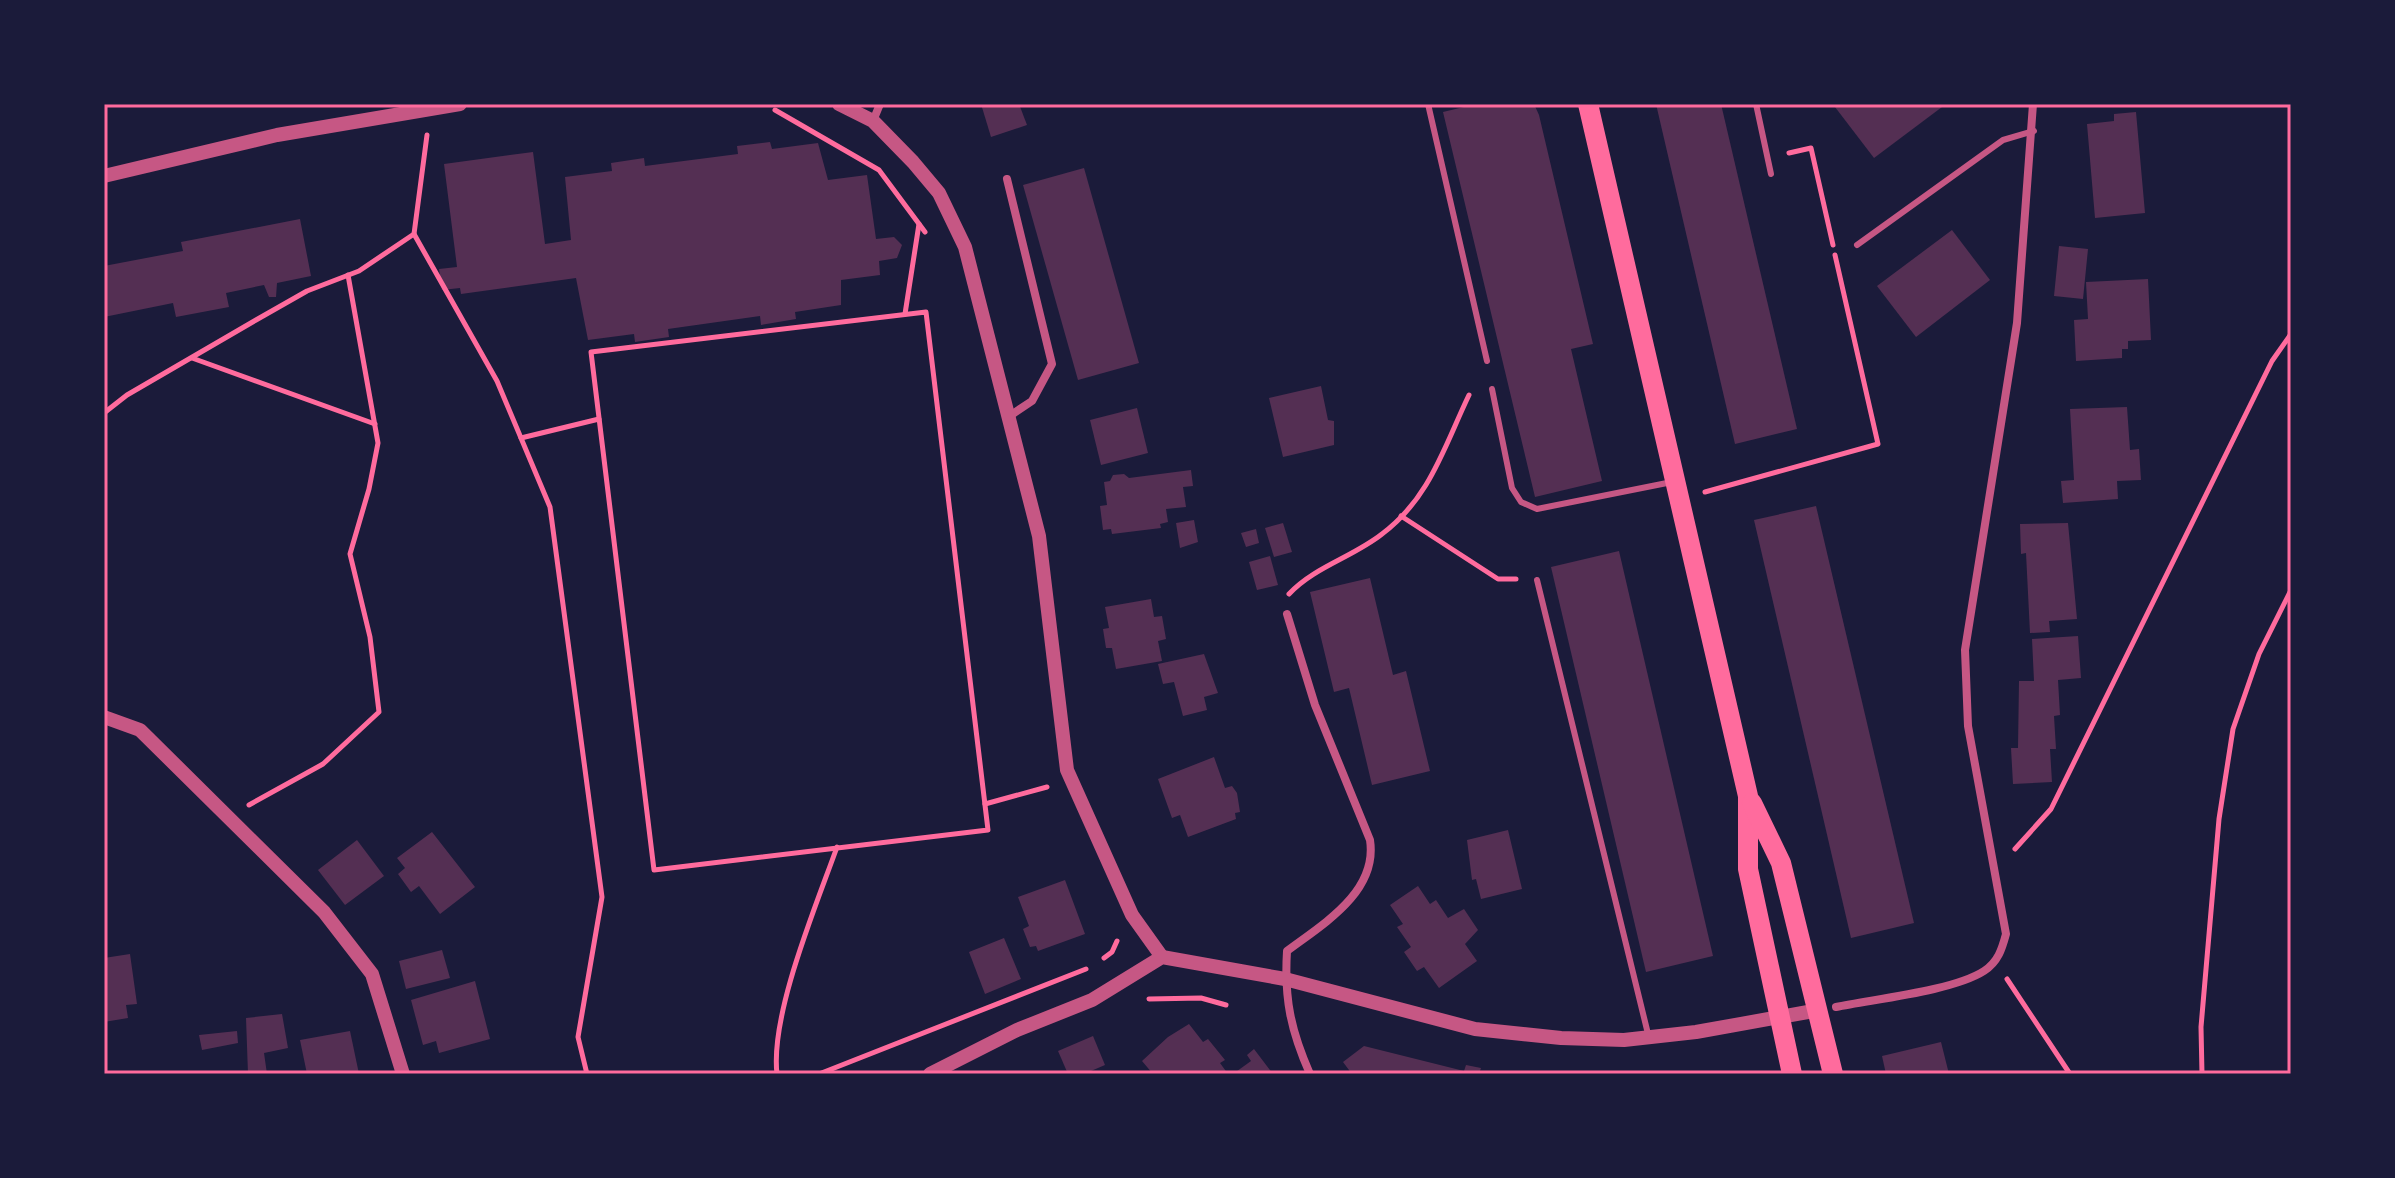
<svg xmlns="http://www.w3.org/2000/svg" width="2395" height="1178" font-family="'Alegreya Sans',sans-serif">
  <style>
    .building { fill: #542f53 }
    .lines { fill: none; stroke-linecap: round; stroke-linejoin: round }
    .path { stroke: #ff6b9d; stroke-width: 5 }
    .service { stroke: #c65784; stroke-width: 6 }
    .minor { stroke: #c65784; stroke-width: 8 }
    .tertiary { stroke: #c65784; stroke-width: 14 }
    .primary { stroke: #ff6b9d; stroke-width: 20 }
    .neatline { fill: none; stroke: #ff6b9d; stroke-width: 3 }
  </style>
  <rect width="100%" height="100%" fill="#1b1b3a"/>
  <!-- building -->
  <g class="building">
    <polygon points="981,104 1019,104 1027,125 991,137"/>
    <polygon points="1476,104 1534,104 1539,115 1593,344 1571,349 1602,481 1535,497 1443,112"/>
    <polygon points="1656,104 1721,104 1797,429 1735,444"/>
    <polygon points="1840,104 1946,104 1874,158 1835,107"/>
    <polygon points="2136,112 2145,213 2095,218 2087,124 2114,121 2114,114"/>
    <polygon points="770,142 772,149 818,143 828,180 867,175 876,239 894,237 902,245 897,258 879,261 880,275 841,280 841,305 795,312 796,319 761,325 760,316 668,329 669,337 635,342 634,334 588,340 576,278 461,294 460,288 442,290 439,269 457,267 444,164 533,152 545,244 571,240 565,177 612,171 611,163 644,158 645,166 738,154 737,146"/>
    <polygon points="1084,168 1139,363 1078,380 1023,185"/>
    <polygon points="300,219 311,276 277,283 276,297 269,297 264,285 226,293 229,307 176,317 173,303 104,317 104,266 183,251 181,242"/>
    <polygon points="1952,230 1990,280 1916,337 1877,286"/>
    <polygon points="2059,246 2088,249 2083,299 2054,296"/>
    <polygon points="2148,279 2151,340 2128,341 2128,349 2122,349 2122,358 2076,361 2074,320 2088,319 2086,282"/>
    <polygon points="1321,386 1328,420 1334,421 1334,445 1283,457 1269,398"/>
    <polygon points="2127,407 2130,450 2139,449 2141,480 2117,481 2118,499 2063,503 2061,481 2074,480 2070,409"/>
    <polygon points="1137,408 1148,453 1101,465 1090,420"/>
    <polygon points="1191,470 1193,486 1183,487 1186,507 1166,509 1168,522 1160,524 1161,528 1112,534 1111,529 1103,530 1100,506 1107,505 1104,482 1110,481 1113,475 1124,474 1129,478"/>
    <polygon points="1816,506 1914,923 1851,938 1754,520"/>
    <polygon points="1194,520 1198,542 1180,548 1176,523"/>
    <polygon points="1283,523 1292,552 1274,557 1265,528"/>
    <polygon points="2068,523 2077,619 2049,621 2050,632 2030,633 2026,553 2021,554 2020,524"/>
    <polygon points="1256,529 1259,543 1246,547 1241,533"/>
    <polygon points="1619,551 1713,956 1646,972 1551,567"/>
    <polygon points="1270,556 1278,585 1257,590 1249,562"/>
    <polygon points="1370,578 1393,675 1406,671 1430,771 1372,785 1349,688 1334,692 1310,592"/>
    <polygon points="1151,599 1154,617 1162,616 1166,639 1158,641 1162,661 1116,669 1112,648 1106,648 1103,629 1109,628 1105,607"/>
    <polygon points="2078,636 2081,678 2058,680 2060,715 2054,716 2056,749 2050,749 2052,782 2013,784 2011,748 2018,748 2019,681 2034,681 2032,639"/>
    <polygon points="1204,654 1218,693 1204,697 1207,710 1183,716 1174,682 1163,684 1158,664"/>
    <polygon points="1214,757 1225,788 1232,786 1237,793 1240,812 1235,813 1236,819 1188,837 1180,815 1172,818 1158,779"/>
    <polygon points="1508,830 1522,889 1481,899 1476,879 1472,880 1467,840"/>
    <polygon points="432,832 475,887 440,914 419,886 411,892 398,874 405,868 397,858"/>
    <polygon points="357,840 384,876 345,905 318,870"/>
    <polygon points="1065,880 1085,934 1038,951 1036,946 1030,947 1023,929 1029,926 1018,897"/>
    <polygon points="1418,886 1430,904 1436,900 1448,918 1464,909 1478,930 1465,944 1477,961 1439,988 1424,967 1417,971 1404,952 1411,947 1397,927 1403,924 1390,905"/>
    <polygon points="1004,938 1021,979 985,994 969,952"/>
    <polygon points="442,950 450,978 406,989 399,961"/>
    <polygon points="130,954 137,1004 126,1005 128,1018 104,1022 104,958"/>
    <polygon points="475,981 490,1039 439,1053 436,1041 423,1045 411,1000"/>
    <polygon points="282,1014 288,1048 264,1053 267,1074 248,1074 246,1018"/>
    <polygon points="1189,1024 1203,1042 1208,1039 1225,1060 1220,1063 1228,1074 1153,1074 1142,1061 1168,1037"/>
    <polygon points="237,1031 238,1043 202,1050 199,1035"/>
    <polygon points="350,1031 359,1074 307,1074 300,1040"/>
    <polygon points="1093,1036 1105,1065 1084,1074 1068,1074 1058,1051"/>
    <polygon points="1941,1042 1949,1074 1886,1074 1882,1056"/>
    <polygon points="1364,1046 1464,1071 1466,1065 1481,1068 1479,1074 1352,1074 1343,1062"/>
    <polygon points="1254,1049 1273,1074 1233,1074 1251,1061 1247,1055"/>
  </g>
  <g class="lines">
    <!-- path -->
    <g class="path">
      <polyline points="775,110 879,170 925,232"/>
      <polyline points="427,135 414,234 497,381 550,507 602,897 578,1037 587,1074"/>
      <polyline points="1789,153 1811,148 1833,245"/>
      <polygon points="926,312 988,830 654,870 591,352"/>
      <polyline points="905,314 919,224"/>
      <polyline points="192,358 375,424"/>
      <polyline points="104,413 127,395 256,320 307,291 359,271 414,234"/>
      <polyline points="521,438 599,419"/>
      <polyline points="1705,492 1878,444 1835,255"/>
      <polyline points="1401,516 1498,579 1516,579"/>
      <path d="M1289 594C1314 567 1353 557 1382 534 1430 498 1444 447 1469 395"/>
      <polyline points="985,804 1047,787"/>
      <polyline points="249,805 323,764 379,712 370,637 350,554 369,489 378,443 348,275"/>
      <polyline points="2015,849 2051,809 2272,361 2291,334"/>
      <polyline points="1104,958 1112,952 1117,941"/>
      <polyline points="2007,979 2070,1074"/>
      <polyline points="1149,999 1201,998 1226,1005"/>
      <path d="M777 1074C770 1015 816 906 837 847"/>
      <polyline points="819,1074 1086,969"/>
      <polyline points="2202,1074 2201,1027 2219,819 2233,729 2259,654 2291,590"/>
    </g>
    <!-- service -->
    <g class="service">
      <polyline points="1428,104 1487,361"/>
      <polyline points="1756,104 1771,174"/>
      <polyline points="1857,245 2003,140 2034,131"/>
      <polyline points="1492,389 1512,488 1521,502 1537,509 1672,482"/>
      <polyline points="1537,580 1649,1038"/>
    </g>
    <!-- minor -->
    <g class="minor">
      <polyline points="873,121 880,104"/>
      <polyline points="1007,179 1052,364 1032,401 1008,417"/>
      <path d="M1287 614 1315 705 1370 840C1378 892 1323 924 1287 951 1284 999 1291 1031 1310 1074"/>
      <path d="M1836 1007C1874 999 1953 991 1984 971 1998 962 2002 949 2006 934L1968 726 1965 650 2017 323 2033 104"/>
    </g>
    <!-- tertiary -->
    <g class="tertiary">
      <polyline points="839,104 873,121 913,162 939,193 965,247 1039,536 1067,770 1132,915 1162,957"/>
      <polyline points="104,176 277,135 460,104"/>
      <polyline points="104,717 140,730 324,912 372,974 403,1074"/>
      <polyline points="930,1074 1017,1030 1092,1000 1162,957 1285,979 1475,1029 1561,1038 1624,1040 1696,1032 1819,1010"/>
    </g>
    <!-- primary -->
    <g class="primary">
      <polyline points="1588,104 1748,796 1748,869 1792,1074"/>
      <polyline points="1752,803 1781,863 1833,1074"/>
    </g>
  </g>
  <!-- border -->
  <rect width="2395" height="1178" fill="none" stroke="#1b1b3a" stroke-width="212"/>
  <rect x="106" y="106" width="2183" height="966" class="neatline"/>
</svg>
